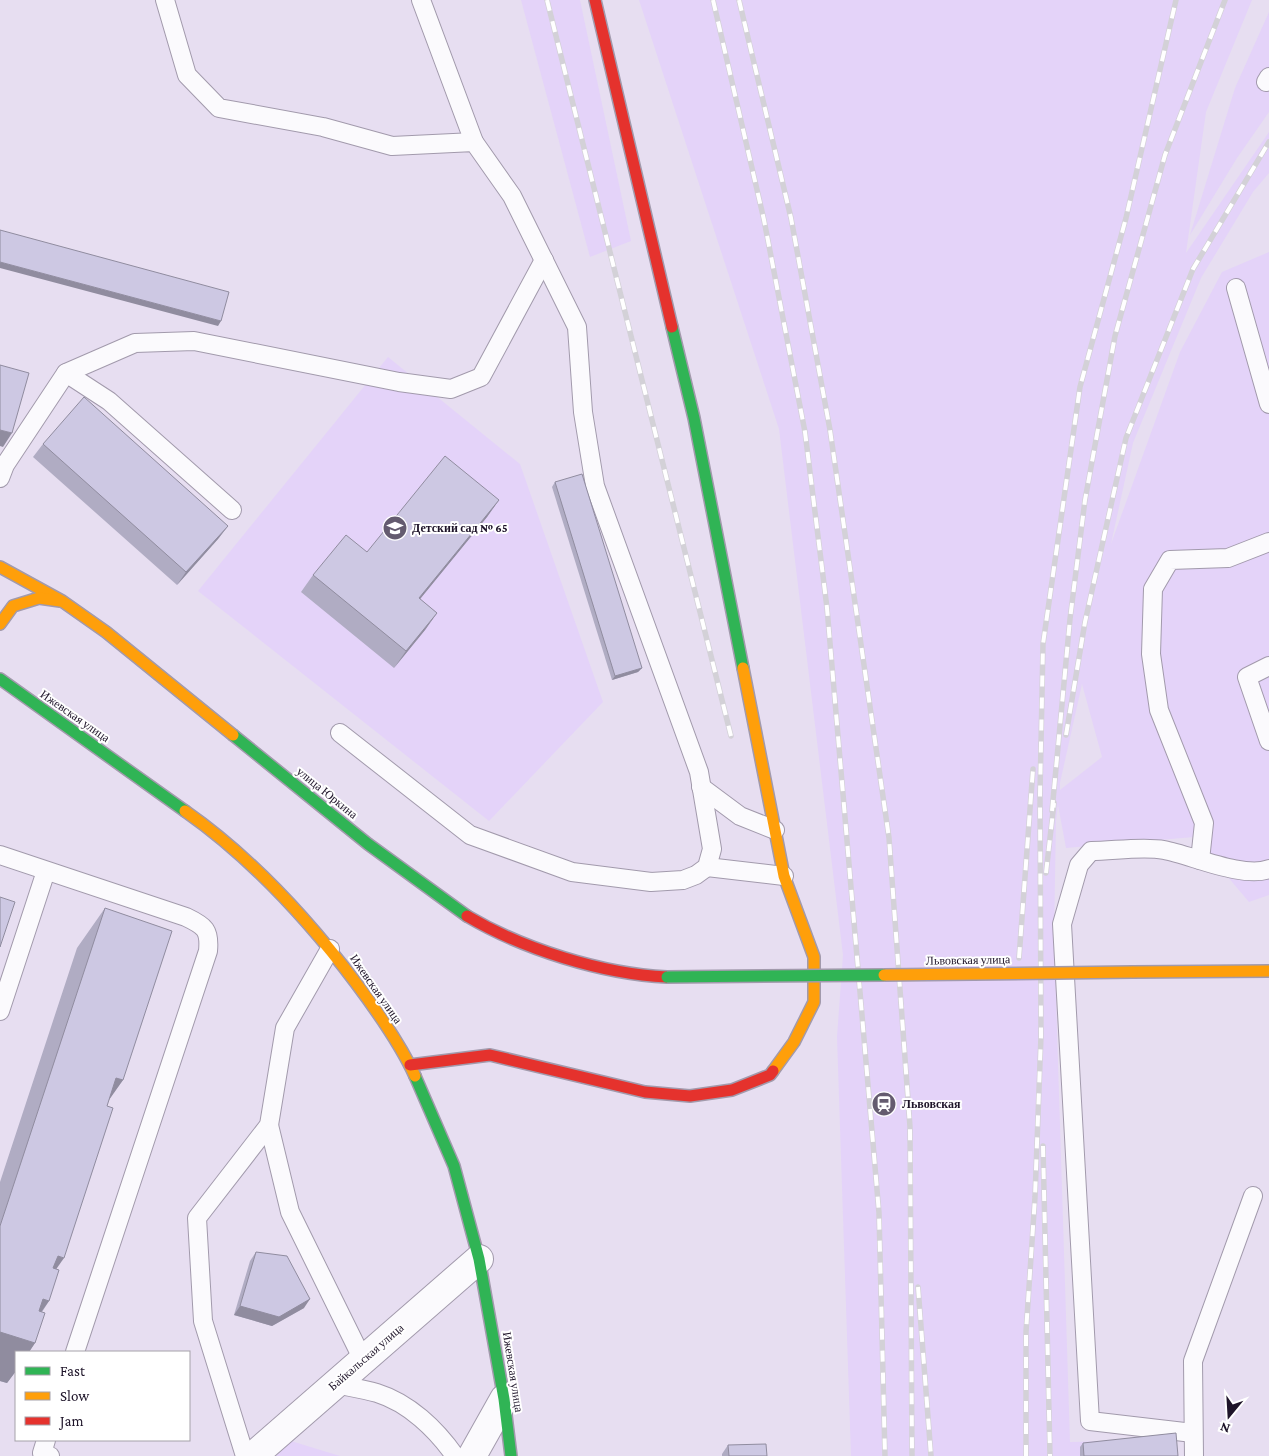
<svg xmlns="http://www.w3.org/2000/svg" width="1269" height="1456" font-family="'Crimson Pro',serif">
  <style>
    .built { fill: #e4d3f9; fill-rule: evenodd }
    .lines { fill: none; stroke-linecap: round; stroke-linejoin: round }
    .lane-casing { stroke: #a29aac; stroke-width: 20 }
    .street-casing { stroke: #a29aac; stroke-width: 30 }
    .fast-casing { stroke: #a29aac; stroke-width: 14 }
    .slow-casing { stroke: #a29aac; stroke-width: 14 }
    .jam-casing { stroke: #a29aac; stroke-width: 14 }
    .lane { stroke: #fbfafd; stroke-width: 18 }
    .street { stroke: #fbfafd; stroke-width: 28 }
    .fast { stroke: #30b455; stroke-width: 11 }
    .slow { stroke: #ff9f0a; stroke-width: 11 }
    .jam { stroke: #e5322d; stroke-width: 11 }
    .rail-casing { stroke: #d3d1d7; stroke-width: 5.5 }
    .rail { stroke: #fff; stroke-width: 4; stroke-dasharray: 11; stroke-linecap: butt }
    .fast-bridge-casing { stroke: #a29aac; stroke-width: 14; stroke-linecap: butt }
    .slow-bridge-casing { stroke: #a29aac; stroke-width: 14; stroke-linecap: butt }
    .fast-bridge { stroke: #30b455; stroke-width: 11 }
    .slow-bridge { stroke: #ff9f0a; stroke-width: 11 }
    .wall { fill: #b0acc3 }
    .shaded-wall { fill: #908c9f }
    .building { fill: #cdc8e3; stroke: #908c9f }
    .labels { text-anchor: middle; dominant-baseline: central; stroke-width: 4; stroke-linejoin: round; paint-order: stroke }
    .poi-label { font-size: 12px; font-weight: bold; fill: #1e1429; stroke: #fff; text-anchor: start }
    .street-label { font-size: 12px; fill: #1e1429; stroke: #fff }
  </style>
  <rect width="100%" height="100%" fill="#e7def1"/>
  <!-- built -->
  <g class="built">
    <polygon points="521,0 580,0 631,241 590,257"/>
    <path d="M639 0H1252L1206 112 1186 253 1269 132V173L1253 192 1201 278 1133 443 1111 544 1180 352 1222 272 1269 252V895L1249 902 1194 837 1066 848 1058 805 1056 820 1054 936 1070 1442 1157 1440 1158 1456H851L837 1037 843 955 779 429ZM1082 684 1102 757 1060 790V783Z"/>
    <polygon points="1269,12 1269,112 1237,158 1190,235 1235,88"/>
    <polygon points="388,357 520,464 603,702 489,821 198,591"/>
    <polygon points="291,1441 340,1456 276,1456"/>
  </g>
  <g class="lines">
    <defs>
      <g id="lane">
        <polyline points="165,0 187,75 219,108 323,127 392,146 474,142 512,196 577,327 583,412 595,486 699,772 712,849 707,867 696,875 683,880 651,882 572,872 470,835 340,733"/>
        <polyline points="421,0 474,142"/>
        <polyline points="1266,82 1269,77"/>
        <polyline points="1236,288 1269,404"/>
        <polyline points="66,373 135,343 194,341 399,382 451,389 481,377 544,260"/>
        <polyline points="0,478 5,465 66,373 109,401 232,510"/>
        <polyline points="1269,666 1247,677 1269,741"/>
        <polyline points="701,787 740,816 775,830"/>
        <path d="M0 855 186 917C205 926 210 930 208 951L75 1352"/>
        <polyline points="1200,860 1204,823 1159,710 1151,654 1153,589 1170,560 1228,558 1269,542"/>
        <polyline points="707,867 784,876"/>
        <polyline points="0,1011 46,871"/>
        <polyline points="269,1125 290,1212 363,1360"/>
        <path d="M335 1384C349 1387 364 1389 377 1393 409 1403 436 1429 455 1456"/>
        <path d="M1193 1433 1090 1421 1062 924 1079 865 1091 851C1113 851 1143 846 1164 850 1191 855 1244 879 1269 869"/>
        <polyline points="46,1440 42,1453 50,1456"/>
        <polyline points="245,1456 203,1321 197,1218 269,1125 285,1028 330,949"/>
        <polyline points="1194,1456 1193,1361 1253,1196"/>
      </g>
      <g id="street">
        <polyline points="253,1456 479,1259"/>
        <polyline points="472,1456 504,1399"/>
      </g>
      <g id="fast">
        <polyline points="672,327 694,418 743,668"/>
        <polyline points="0,679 185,811"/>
        <polyline points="233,735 368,844 467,916"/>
        <polyline points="415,1076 454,1166 479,1259 504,1399 511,1456"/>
      </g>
      <g id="slow">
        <polyline points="0,567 62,601 106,632 233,735"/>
        <polyline points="0,624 13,606 39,598 60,601"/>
        <polyline points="743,668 784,876 814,957 814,1002 794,1042 773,1071"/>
        <path d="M185 811C252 858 307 918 356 983 377 1011 400 1043 415 1076"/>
        <polyline points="1132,972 1269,971"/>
      </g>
      <g id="jam">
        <polyline points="595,0 672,327"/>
        <path d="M467 916C523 949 602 974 667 977"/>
        <polyline points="410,1065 490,1055 645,1092 690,1096 732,1090 770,1075 773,1071"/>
      </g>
    </defs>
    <!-- lane casing -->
    <use href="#lane" class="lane-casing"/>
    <!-- street casing -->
    <use href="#street" class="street-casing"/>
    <!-- fast casing -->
    <use href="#fast" class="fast-casing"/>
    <!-- slow casing -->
    <use href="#slow" class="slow-casing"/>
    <!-- jam casing -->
    <use href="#jam" class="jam-casing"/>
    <!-- lane -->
    <use href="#lane" class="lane"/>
    <!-- street -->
    <use href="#street" class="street"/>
    <!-- fast -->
    <use href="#fast" class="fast"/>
    <!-- slow -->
    <use href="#slow" class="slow"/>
    <!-- jam -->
    <use href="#jam" class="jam"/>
    <defs>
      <g id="rail">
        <polyline points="547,0 731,736"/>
        <polyline points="713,0 764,220 805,432 827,608 879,1213 885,1456"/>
        <polyline points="739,0 791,218 830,430 889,838 910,1127 912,1456"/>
        <polyline points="1066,735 1085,622 1126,438 1193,269 1269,142"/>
        <polyline points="1052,811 1070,619 1085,500 1115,336 1165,155 1225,0"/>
        <polyline points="1046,873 1054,803"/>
        <polyline points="1019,958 1033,769"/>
        <polyline points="1043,1146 1050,1456"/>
        <polyline points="918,1287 931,1456"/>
        <polyline points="1026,1456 1026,1332 1035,1197 1041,1036 1040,794 1043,644 1080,387 1126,218 1176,0"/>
      </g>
    </defs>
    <!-- rail casing -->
    <use href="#rail" class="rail-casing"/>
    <!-- rail -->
    <use href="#rail" class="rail"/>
    <defs>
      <polyline id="fast-bridge" points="667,977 884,975"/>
      <polyline id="slow-bridge" points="884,975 1132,972"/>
    </defs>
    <!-- fast-bridge casing -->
    <use href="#fast-bridge" class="fast-bridge-casing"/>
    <!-- slow-bridge casing -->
    <use href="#slow-bridge" class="slow-bridge-casing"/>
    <!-- fast-bridge -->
    <use href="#fast-bridge" class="fast-bridge"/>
    <!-- slow-bridge -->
    <use href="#slow-bridge" class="slow-bridge"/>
  </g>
  <!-- wall -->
  <g class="wall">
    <polygon points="43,444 228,526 218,539 177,585 33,457"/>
    <polygon points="555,482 642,668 638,672 612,680 552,487"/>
    <polygon points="499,500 487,517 420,599 437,613 425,630 394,668 301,592 313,575"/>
    <polygon points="105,908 123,1080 109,1099 56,1269 49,1301 42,1312 35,1343 29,1352 16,1352 16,1371 7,1383 0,1381 0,1182 77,948"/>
    <polygon points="256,1252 304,1308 272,1326 234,1315 250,1261"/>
    <polygon points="1083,1443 1178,1456 1080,1456 1080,1447"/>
    <polygon points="728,1445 767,1456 722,1456 722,1454"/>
  </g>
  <!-- shaded-wall -->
  <g class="shaded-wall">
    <polygon points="0,262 221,321 218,326 0,268"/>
    <polygon points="0,430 12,433 3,447 0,446"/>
    <polygon points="499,500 487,517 407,615 419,598"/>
    <polygon points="228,526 218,539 177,585 186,572"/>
    <polygon points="437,613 425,630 394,668 406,651"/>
    <polygon points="642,668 638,672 612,680 615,676"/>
    <polygon points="116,1078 123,1080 95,1120"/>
    <polygon points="58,1256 64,1258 36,1298"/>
    <polygon points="43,1299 49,1301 22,1339 35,1343 29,1352 16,1352 16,1371 7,1383 0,1381 0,1332"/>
    <polygon points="310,1299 304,1308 272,1326 234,1315 240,1306"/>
  </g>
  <!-- building -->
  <g class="building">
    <polygon points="0,230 229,292 221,321 0,262"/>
    <polygon points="0,365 29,373 12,433 0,430"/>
    <polygon points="84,397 228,526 186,572 43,444"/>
    <polygon points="445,456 499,500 419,598 437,613 406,651 313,575 346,535 367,552"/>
    <polygon points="582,474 642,668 615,676 555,482"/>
    <polygon points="0,897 15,902 0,947"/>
    <polygon points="105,908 172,931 123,1080 116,1078 107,1106 113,1108 64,1258 58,1256 53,1268 59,1270 49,1301 43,1299 39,1311 45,1313 35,1343 0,1332 0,1226"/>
    <polygon points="256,1252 287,1256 310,1299 279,1317 240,1306"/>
    <polygon points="1176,1433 1178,1456 1084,1456 1083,1443"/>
    <polygon points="766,1444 767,1456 729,1456 728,1445"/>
  </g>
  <!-- icons -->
  <defs>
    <symbol id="school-disc" viewBox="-11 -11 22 22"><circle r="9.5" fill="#645b6f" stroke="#fff"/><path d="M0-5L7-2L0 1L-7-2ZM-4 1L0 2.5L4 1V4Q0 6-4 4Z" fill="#fff"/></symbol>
    <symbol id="station-disc" viewBox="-11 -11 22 22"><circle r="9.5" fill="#645b6f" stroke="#fff"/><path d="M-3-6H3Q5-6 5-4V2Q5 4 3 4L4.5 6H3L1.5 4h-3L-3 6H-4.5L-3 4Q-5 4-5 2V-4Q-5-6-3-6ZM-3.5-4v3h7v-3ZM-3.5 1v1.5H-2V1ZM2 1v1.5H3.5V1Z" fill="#fff"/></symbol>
  </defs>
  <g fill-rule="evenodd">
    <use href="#school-disc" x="381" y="514" width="28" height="28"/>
    <use href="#station-disc" x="870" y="1090" width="28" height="28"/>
  </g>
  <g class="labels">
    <!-- poi labels -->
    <g class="poi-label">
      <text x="412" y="528">Детский сад № 65</text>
      <text x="902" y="1104">Львовская</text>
    </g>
    <!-- street labels -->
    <g class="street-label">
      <text transform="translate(75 716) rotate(35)">Ижевская улица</text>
      <text transform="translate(327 793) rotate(39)">улица Юркина</text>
      <text transform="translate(968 960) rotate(-1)">Львовская улица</text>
      <text transform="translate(376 989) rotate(55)">Ижевская улица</text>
      <text transform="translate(366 1357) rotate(-41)">Байкальская улица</text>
      <text transform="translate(513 1372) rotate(81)">Ижевская улица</text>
    </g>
  </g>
  <!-- legend -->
  <rect x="15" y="1351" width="175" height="90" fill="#ffffff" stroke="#a5a1a9"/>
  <rect x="25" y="1367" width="25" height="8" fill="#30b455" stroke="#a5a1a9"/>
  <text x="60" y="1376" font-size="15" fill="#1e1429">Fast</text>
  <rect x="25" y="1392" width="25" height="8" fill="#ff9f0a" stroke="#a5a1a9"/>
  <text x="60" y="1401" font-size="15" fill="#1e1429">Slow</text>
  <rect x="25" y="1417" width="25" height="8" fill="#e5322d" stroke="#a5a1a9"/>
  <text x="60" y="1426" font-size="15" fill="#1e1429">Jam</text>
  <!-- north arrow -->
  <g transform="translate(1229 1416) rotate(198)" stroke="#ffffff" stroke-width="4" paint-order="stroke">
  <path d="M0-4L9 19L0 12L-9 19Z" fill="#1e1429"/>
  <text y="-8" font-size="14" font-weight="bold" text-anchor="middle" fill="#1e1429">N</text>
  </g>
</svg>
